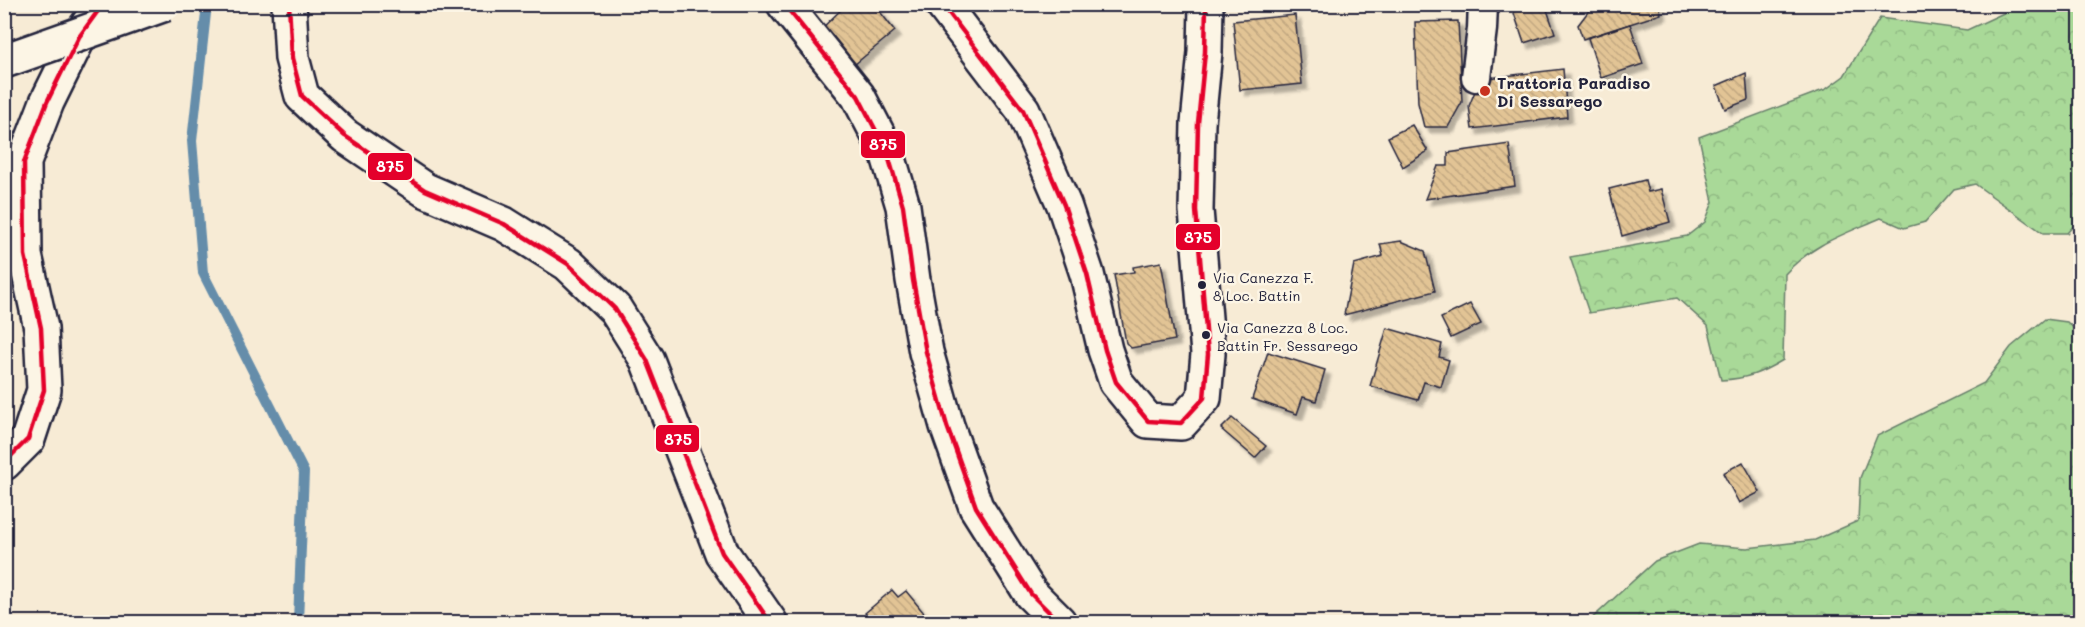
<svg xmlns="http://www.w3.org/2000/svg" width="2085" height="627" font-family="Mali,sans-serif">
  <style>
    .forest { fill: url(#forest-crowns); stroke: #667e6a; stroke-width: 1.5 }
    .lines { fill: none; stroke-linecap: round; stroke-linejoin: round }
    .stream { stroke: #658daa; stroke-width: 10 }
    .building { fill: url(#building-back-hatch); stroke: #22223b; stroke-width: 1.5; filter: url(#shadow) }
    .street-casing { stroke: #22223b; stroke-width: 33 }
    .secondary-casing { stroke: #22223b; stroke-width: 38 }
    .street { stroke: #fcf5e5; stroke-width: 28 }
    .secondary { stroke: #fcf5e5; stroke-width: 33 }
    .highway-bridge-casing { stroke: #22223b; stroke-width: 38; stroke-linecap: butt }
    .highway-bridge { stroke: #fcf5e5; stroke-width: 33 }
    .bus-1-casing { stroke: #fcf5e5; stroke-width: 9 }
    .bus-1 { stroke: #e4002b; stroke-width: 4.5 }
    .poi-dot { fill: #c8321e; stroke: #fcf5e5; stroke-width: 2 }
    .bus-dot { fill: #22223b; stroke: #fcf5e5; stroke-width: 2 }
    .labels { text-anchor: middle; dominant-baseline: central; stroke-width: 5; stroke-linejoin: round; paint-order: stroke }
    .bus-label { font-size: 14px; fill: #22223b; stroke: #fcf5e5; text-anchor: start }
    .poi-label { font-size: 16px; font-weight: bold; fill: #22223b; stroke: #fcf5e5; text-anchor: start }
    .line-badge { stroke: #fcf5e5; stroke-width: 2 }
    .badge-label { font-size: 16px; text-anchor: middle; font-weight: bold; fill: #fff }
  </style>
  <defs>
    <pattern id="forest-crowns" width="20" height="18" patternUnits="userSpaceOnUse" patternTransform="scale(1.5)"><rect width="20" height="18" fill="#a9d998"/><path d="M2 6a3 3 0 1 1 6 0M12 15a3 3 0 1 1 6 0" fill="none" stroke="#91ba84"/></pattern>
    <pattern id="building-back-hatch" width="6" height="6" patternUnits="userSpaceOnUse" patternTransform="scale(1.5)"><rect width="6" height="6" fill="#e2c495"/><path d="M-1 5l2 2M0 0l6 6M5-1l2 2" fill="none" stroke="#c2a881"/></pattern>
    <filter id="shadow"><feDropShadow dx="5.5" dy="5.5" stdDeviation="1.5" flood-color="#0004"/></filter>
  </defs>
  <rect width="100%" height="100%" fill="#f7ebd5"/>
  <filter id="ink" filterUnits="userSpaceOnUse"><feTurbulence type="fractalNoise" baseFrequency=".0167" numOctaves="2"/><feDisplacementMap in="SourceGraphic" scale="12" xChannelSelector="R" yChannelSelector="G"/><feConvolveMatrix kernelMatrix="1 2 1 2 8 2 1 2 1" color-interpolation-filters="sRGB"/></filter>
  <g filter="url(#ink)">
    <!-- forest -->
    <g class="forest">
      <path d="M2016 5H2080V219L2067 233H2043L1975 184 1954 189 1925 222 1904 228 1881 218C1845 234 1812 244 1785 274L1783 360C1761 373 1747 379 1721 380L1708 326 1677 298 1589 313 1570 257 1687 236 1705 222 1713 202 1699 137 1826 89 1844 76 1880 18 1967 30 2008 11Z"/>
      <polygon points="2045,319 2067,322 2080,334 2080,622 1588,622 1655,561 1699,544 1747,548 1815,540 1858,521 1860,478 1877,436 1984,383 2011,347"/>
    </g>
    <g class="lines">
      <!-- stream -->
      <polyline class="stream" points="207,4 192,141 203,273 304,472 298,622"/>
    </g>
    <!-- building -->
    <g class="building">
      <polygon points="847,4 874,4 895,31 848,70 819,31"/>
      <polygon points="1511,4 1545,4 1555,33 1524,43"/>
      <polygon points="1594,4 1659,4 1661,14 1583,39 1578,25"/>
      <polygon points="1295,15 1302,84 1240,90 1233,21"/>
      <polygon points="1458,21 1462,102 1448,127 1424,127 1418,103 1415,22"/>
      <polygon points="1630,24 1643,64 1601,78 1588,38"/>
      <polygon points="1563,69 1567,117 1472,129 1469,106 1480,79"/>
      <polygon points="1746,73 1748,100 1725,109 1716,86"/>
      <polygon points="1412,125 1428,151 1403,167 1388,137"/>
      <polygon points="1509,144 1515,186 1425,199 1438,166 1448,166 1448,153"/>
      <polygon points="1645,180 1648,192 1661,189 1670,222 1622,236 1609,189"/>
      <polygon points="1401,241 1425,251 1435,291 1344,315 1354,264 1383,256 1380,244"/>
      <polygon points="1161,262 1175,340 1131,348 1126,343 1114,275 1134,272 1133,267"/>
      <polygon points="1470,304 1481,324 1451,338 1441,318"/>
      <polygon points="1387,328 1442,344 1439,357 1449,360 1441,387 1424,382 1418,400 1370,386"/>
      <polygon points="1268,352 1325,370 1316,401 1303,397 1297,414 1252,399"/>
      <polygon points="1232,418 1266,446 1255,458 1221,429"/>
      <polygon points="1743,462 1760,492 1739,503 1723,473"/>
      <polygon points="892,590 898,597 906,591 924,613 913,621 914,622 873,622 865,613"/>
    </g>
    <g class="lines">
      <defs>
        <polyline id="street" points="1476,77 1482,29 1483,4"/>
        <g id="secondary">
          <polyline points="289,4 292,58 302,96 345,136 425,190 504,224 568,264 615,309 647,360 722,553 770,622"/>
          <polyline points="784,4 858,96 887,152 903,206 913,280 926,352 947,426 976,507 1031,594 1059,622"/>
          <polyline points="942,4 1023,110 1064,205 1087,274 1105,350 1116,382 1148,421 1181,423 1204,398 1208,354 1196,210 1198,123 1205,52 1206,4"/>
          <polyline points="4,463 28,439 44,390 41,328 25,255 24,162 47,102 79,37 103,4"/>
        </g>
      </defs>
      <!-- street casing -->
      <use href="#street" class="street-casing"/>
      <!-- secondary casing -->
      <use href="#secondary" class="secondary-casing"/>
      <!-- street -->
      <use href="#street" class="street"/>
      <!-- secondary -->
      <use href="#secondary" class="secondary"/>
      <defs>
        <polyline id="highway-bridge" points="4,61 165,4"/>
      </defs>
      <!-- highway-bridge casing -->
      <use href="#highway-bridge" class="highway-bridge-casing"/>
      <!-- highway-bridge -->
      <use href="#highway-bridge" class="highway-bridge"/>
      <defs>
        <g id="bus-1">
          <polyline points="289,4 292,58 302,96 345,136 425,190 504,224 568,264 615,309 647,360 722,553 770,622"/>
          <polyline points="784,4 858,96 887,152 903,206 913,280 926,352 947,426 976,507 1031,594 1059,622"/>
          <polyline points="942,4 1023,110 1064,205 1087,274 1105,350 1116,382 1148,421 1181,423 1204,398 1208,354 1196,210 1198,123 1205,52 1206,4"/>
          <polyline points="4,463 28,439 44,390 41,328 25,255 24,162 47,102 79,37 103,4"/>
        </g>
      </defs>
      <!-- bus-1 casing -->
      <use href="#bus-1" class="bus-1-casing"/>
      <!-- bus-1 -->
      <use href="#bus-1" class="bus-1"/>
    </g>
  </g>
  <!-- markers -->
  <circle class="poi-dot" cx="1485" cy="91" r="6"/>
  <g class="bus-dot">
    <circle cx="1202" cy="285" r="5"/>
    <circle cx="1206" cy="335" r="5"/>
  </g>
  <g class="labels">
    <!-- bus labels -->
    <g class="bus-label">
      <text x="1213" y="277">Via Canezza F.<tspan x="1213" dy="18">8 Loc. Battin</tspan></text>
      <text x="1217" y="327">Via Canezza 8 Loc.<tspan x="1217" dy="18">Battin Fr. Sessarego</tspan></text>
    </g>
    <!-- poi labels -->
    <g class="poi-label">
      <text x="1497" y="82">Trattoria Paradiso<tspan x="1497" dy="18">Di Sessarego</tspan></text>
    </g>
  </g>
  <g class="line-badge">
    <rect x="860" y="130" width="46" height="29" rx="6" fill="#e4002b"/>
    <rect x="367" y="152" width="46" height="29" rx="6" fill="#e4002b"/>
    <rect x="1175" y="223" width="46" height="28" rx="6" fill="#e4002b"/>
    <rect x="655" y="424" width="45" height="29" rx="6" fill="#e4002b"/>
  </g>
  <g class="badge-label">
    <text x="883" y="150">875</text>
    <text x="390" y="172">875</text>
    <text x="1198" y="243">875</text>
    <text x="678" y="445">875</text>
  </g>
  <!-- margin -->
  <rect width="2085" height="627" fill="none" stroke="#fcf5e5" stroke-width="24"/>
  <rect x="12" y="12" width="2061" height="603" fill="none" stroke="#22223b" stroke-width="2" filter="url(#ink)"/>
</svg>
